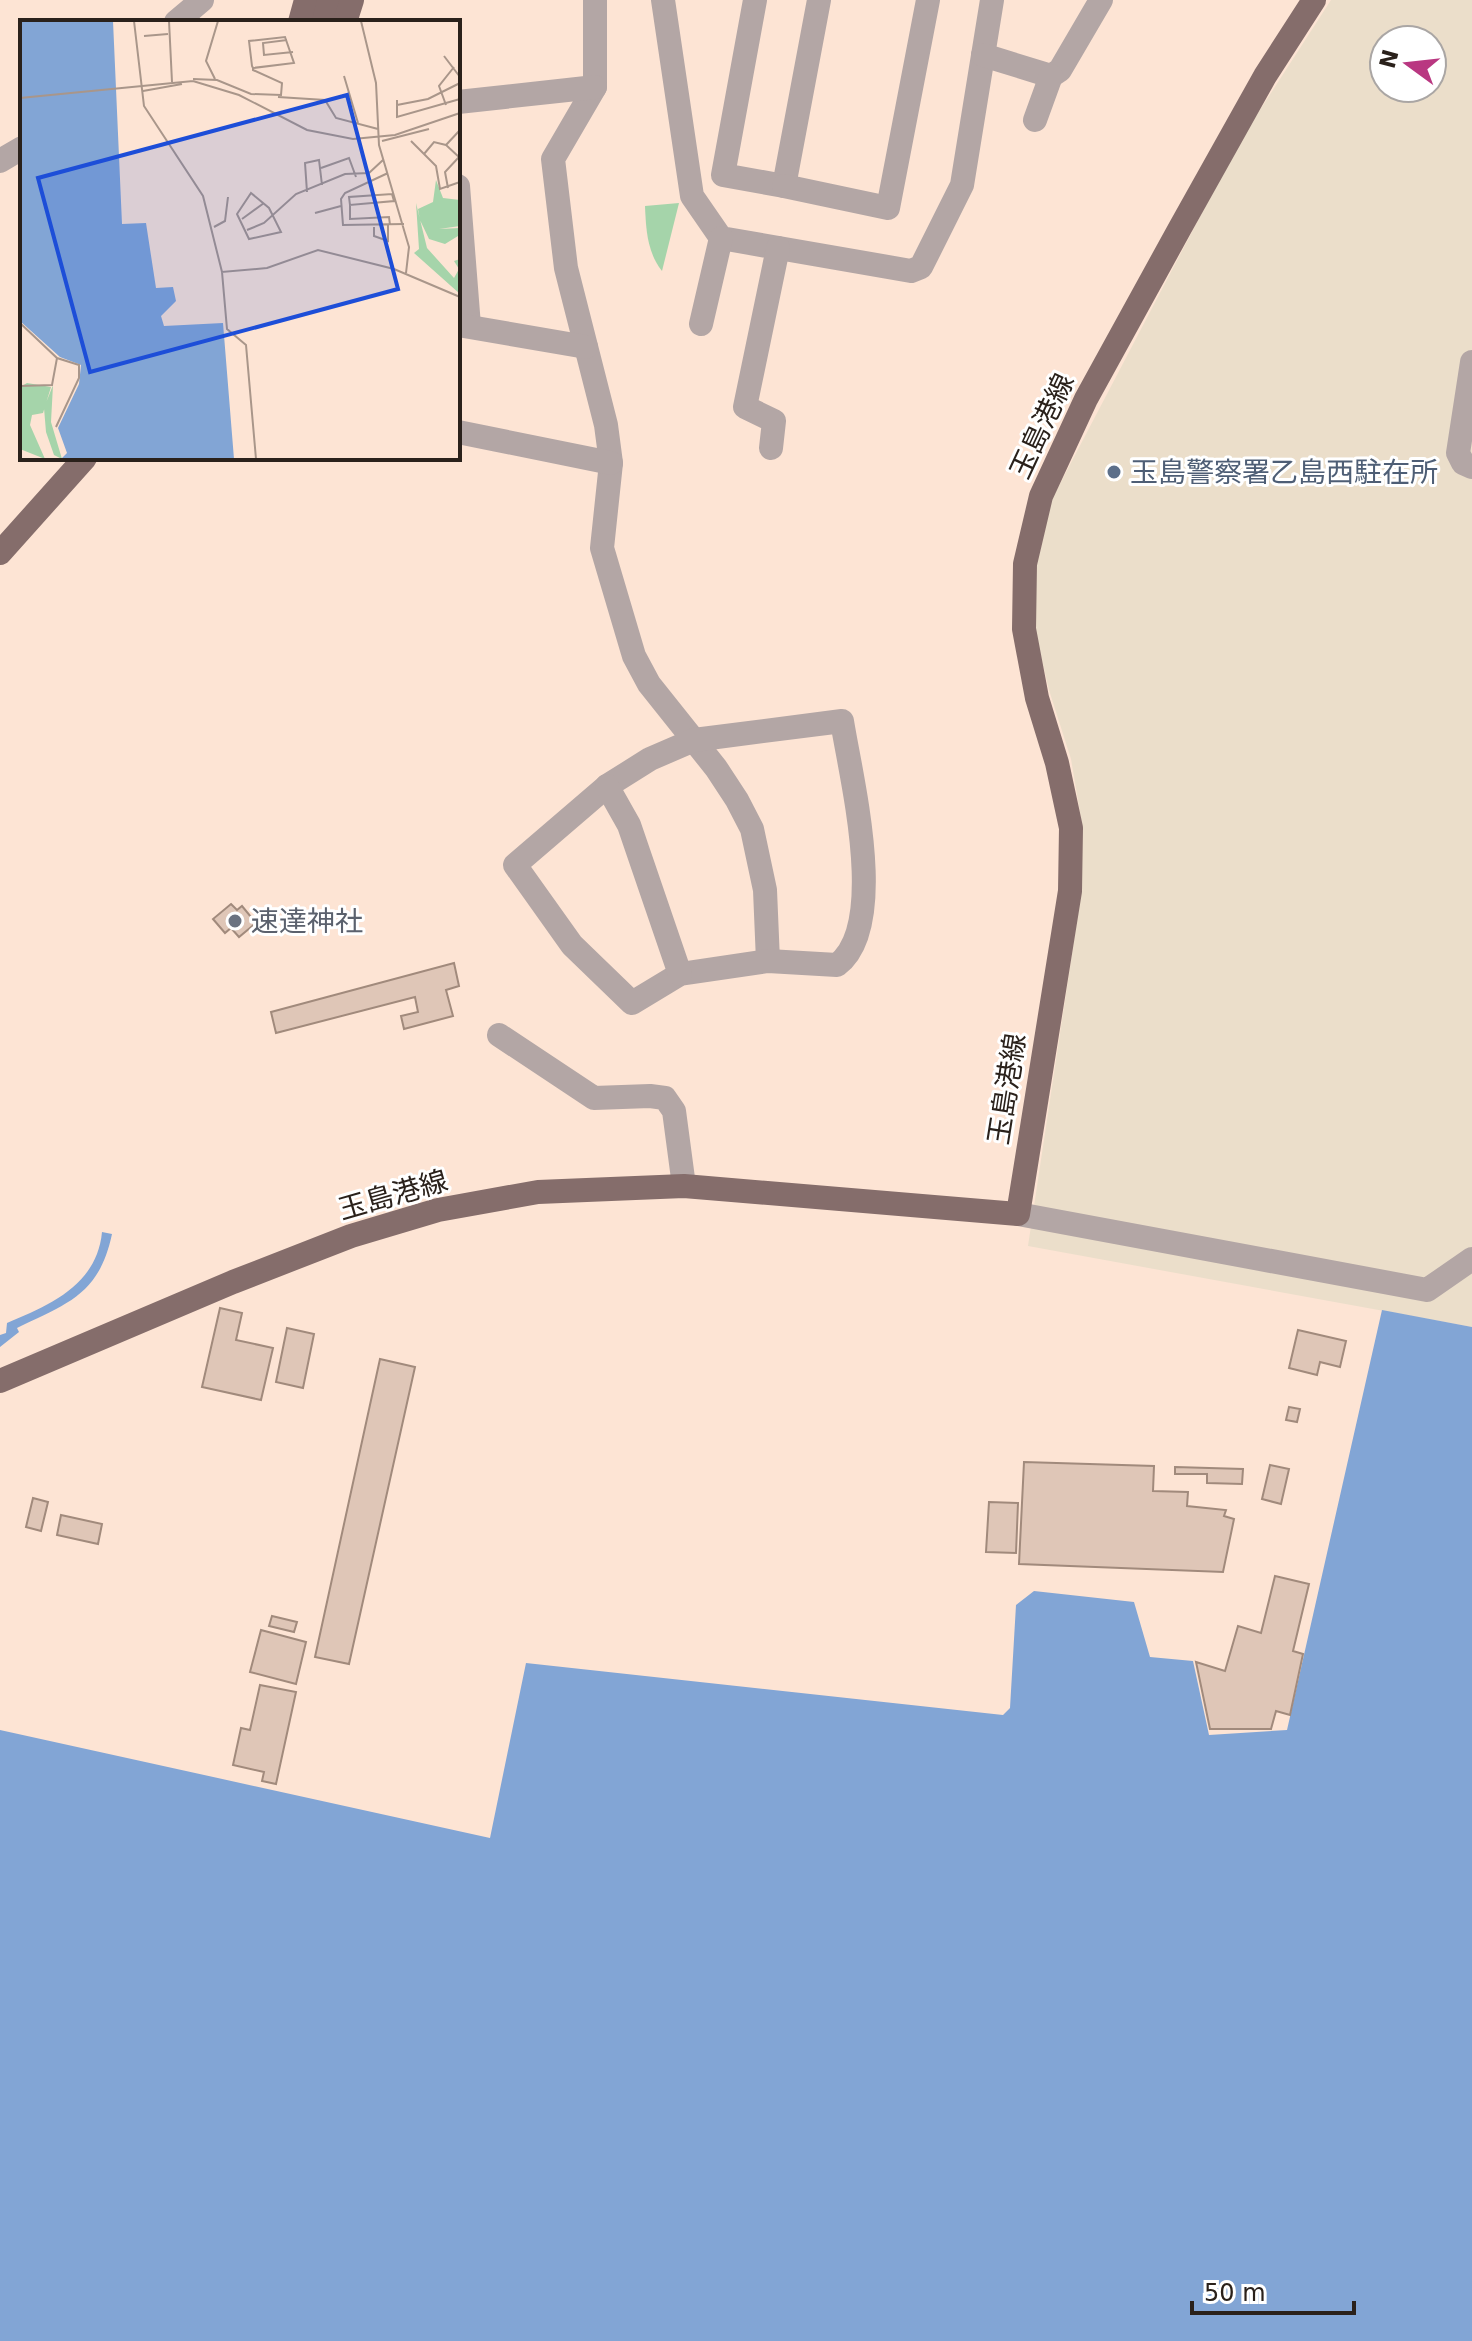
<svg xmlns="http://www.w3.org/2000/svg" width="1472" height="2341" font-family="'DejaVu Sans','Noto Sans JP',sans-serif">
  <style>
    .industrial { fill: #ebdeca; fill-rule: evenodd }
    .green { fill: #a5d4aa }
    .water { fill: #82a5d5 }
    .building { fill: #dfc6b7; stroke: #a18a7c; stroke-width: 2 }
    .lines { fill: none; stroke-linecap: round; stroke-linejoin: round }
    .minor { stroke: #b3a6a5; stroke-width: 24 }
    .major { stroke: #856d6b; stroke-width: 24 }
    .service-dot { fill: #5c6f8a; stroke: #fff; stroke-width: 3 }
    .worship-dot { fill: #6b7280; stroke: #fff; stroke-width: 3 }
    .labels { text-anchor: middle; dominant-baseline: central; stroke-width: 6; stroke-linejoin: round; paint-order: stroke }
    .street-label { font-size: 28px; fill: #2a211b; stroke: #fff }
    .service-label { font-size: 28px; fill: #4e5e75; stroke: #fff; text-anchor: start }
    .worship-label { font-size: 28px; fill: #5b616d; stroke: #fff; text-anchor: start }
    .inset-road { fill: none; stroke: #a9968a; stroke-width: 2 }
    .view { fill: #1d4ed8; fill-opacity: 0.15; stroke: #1d4ed8; stroke-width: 4 }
    .inset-edge { fill: none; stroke: #2a211b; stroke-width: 4 }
  </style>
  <rect width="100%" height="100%" fill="#fde4d4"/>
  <!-- industrial -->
  <path class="industrial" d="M1331 0H1472V1327L1028 1246 1081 894 1082 824 1071 759 1049 690 1034 627 1037 565 1052 499 1238 144ZM1384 40H1432V88H1384Z"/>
  <!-- green -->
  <path class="green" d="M679 203 662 271C647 252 646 229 645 206Z"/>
  <!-- water -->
  <g class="water">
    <path d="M102 1232 112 1234C99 1295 68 1303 17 1328L19 1332 0 1347V1335L6 1333 7 1323C50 1305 97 1285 102 1232Z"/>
    <polygon points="1382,1310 1472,1327 1472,2341 0,2341 0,1730 490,1838 526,1663 1003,1715 1010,1708 1016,1605 1034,1591 1134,1602 1150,1657 1193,1661 1209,1735 1287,1730"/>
  </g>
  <!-- building -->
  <g class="building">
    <polygon points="231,904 237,910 242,906 256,923 239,937 231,928 225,933 213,919"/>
    <polygon points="454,963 459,986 446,990 453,1016 404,1029 401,1016 418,1012 415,997 276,1033 271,1012"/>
    <polygon points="220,1308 242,1313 236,1340 273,1348 261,1400 202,1387"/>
    <polygon points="287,1328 314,1334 303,1388 276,1382"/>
    <polygon points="1298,1330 1346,1341 1340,1367 1320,1362 1317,1375 1289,1368"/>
    <polygon points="380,1359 415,1367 349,1664 315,1657"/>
    <polygon points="1289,1407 1300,1409 1297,1422 1286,1420"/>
    <polygon points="1024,1462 1154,1466 1153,1491 1188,1492 1187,1506 1226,1510 1224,1516 1234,1519 1223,1572 1019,1564"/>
    <polygon points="1270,1465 1289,1469 1281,1504 1262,1499"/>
    <polygon points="1175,1467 1243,1469 1242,1484 1207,1483 1207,1474 1175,1474"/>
    <polygon points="33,1498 48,1502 41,1531 26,1527"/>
    <polygon points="989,1502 1018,1503 1016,1553 986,1552"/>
    <polygon points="61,1515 102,1524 98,1544 57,1535"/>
    <polygon points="1275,1576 1309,1584 1293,1651 1303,1654 1290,1715 1276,1711 1271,1729 1210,1729 1196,1662 1225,1671 1238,1626 1261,1633"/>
    <polygon points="272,1616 297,1622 294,1632 269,1626"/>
    <polygon points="261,1630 306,1642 296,1684 250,1672"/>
    <polygon points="260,1685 296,1692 276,1784 262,1781 264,1772 233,1765 241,1728 250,1730"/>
  </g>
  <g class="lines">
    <!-- minor -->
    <g class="minor">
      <polyline points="595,0 595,87 553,159 566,268 606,425 611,463 602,548 634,656 649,684 716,768 737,800 752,829 765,890 768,961"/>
      <polyline points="663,0 692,196 721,238 911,271 921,267 962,185 992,0"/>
      <polyline points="755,0 723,175 784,186 819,0"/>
      <polyline points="176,22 202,0"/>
      <polyline points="983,55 1051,76 1060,70 1101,0"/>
      <polyline points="458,102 595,87"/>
      <polyline points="1035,120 1051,76"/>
      <polyline points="0,161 22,148"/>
      <polyline points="458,186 469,326"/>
      <polyline points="784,186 888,208 928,0"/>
      <polyline points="701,324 721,238"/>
      <polyline points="458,325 586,347"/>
      <polyline points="1472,362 1458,453 1463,463 1472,467"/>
      <polyline points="458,432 611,463"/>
      <polyline points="771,448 774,421 745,407 778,248"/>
      <path d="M842 721C851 778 889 926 837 965L768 961 680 974 632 1003 572 945 515 865 607 786 650 759 694 740Z"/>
      <polyline points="607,786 629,825 680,974"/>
      <polyline points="499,1035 594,1098 650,1096 665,1098 674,1111 684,1186"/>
      <polyline points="1018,1214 1427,1290 1472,1259"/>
    </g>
    <!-- major -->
    <g class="major">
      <polyline points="300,22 306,0"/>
      <polyline points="324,22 329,0"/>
      <polyline points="345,22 352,0"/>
      <polyline points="0,553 85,458"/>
      <polyline points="0,1381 233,1282 351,1236 438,1210 538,1192 684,1186 1018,1214 1070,891 1071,828 1057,763 1037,698 1024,629 1025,564 1041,496 1086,399 1180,228 1265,76 1314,0"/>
    </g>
  </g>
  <!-- markers -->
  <circle class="service-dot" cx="1114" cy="472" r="8"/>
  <circle class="worship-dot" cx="235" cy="921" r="8"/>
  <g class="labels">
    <!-- street labels -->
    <g class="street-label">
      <text transform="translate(1042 426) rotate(-65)">玉島港線</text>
      <text transform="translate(1007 1089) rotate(-81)">玉島港線</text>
      <text transform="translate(393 1195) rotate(-16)">玉島港線</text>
    </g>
    <!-- service labels -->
    <g class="service-label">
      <text x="1130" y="472">玉島警察署乙島西駐在所</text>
    </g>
    <!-- worship labels -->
    <g class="worship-label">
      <text x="251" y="921">速達神社</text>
    </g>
  </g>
  <!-- overview -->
  <g transform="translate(20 20)">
    <rect width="440" height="440" fill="#fde4d4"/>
    <path d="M416 160 423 178 440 180V206L419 209 440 208V221L438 216 425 224 409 219 400 200 398 189 413 182ZM396 183 407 228 434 258 439 249 434 241 440 239V274L394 233 399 229ZM7 363 31 367 23 393 12 395 10 405 25 439 0 429V367ZM33 365 31 402 42 439 34 435 26 412 24 388Z" fill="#a5d4aa"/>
    <path d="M0 1H93L102 204 126 203 136 268 153 267 156 281 141 296 144 306 203 303 214 439 42 438 47 433 38 408 59 364 61 345 40 337 0 301Z" fill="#82a5d5"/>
    <path class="inset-road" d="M114 1 124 86 183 176 202 252 247 248 298 230 374 249 440 277M149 1 152 62M341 1 356 63 359 125 389 227 386 253M124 16 148 14M267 20 243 23 244 35 273 32M424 36 440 57M324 56 338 103M173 59 197 60 231 74 261 75 262 63 233 50V48L232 46 229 21 265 17 274 43 233 48M195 59 186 41 198 1M123 71 162 64M258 77 305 80 316 98 358 109M0 78 173 61 219 75 287 110 333 119 375 115 440 93M377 80V97L440 79M377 85 408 79 440 63M426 85 419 66 434 47M440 110 426 125 440 138M362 121 409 109M391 121 416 146 420 169 440 162M404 134 414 122 426 125M301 148 329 138 336 157M368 153 325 173 321 179 323 205 384 204M428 168 425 152 439 137M287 172 285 143 299 140 302 165M231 173 249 188 261 212 229 219 217 194ZM372 174 374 181 330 185 329 177ZM330 185V199L369 197 370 205M295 193 321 186M222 199 244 183M194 207 205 201 208 177M354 207V216L368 221V205M227 210 244 203 276 174 325 154 349 153 363 140M202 252 207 309 226 325 236 439M0 303 37 338 59 345V358L36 407M0 366 32 365 37 338"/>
    <path class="view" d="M327 75 378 269 70 352 18 158Z"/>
    <rect width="440" height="440" class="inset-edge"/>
  </g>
  <!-- north arrow -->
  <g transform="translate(1408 64) rotate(285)"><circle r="38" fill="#ffffff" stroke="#aaa6a4" stroke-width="2"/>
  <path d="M0-6L14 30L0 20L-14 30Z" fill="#b93781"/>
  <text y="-12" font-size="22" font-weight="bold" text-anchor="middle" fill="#2a211b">N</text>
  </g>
  <!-- scale -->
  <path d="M1192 2301v12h162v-12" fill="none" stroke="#2a211b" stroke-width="4"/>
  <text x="1204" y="2301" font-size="24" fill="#2a211b" stroke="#ffffff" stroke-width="6" paint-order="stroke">50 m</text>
</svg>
